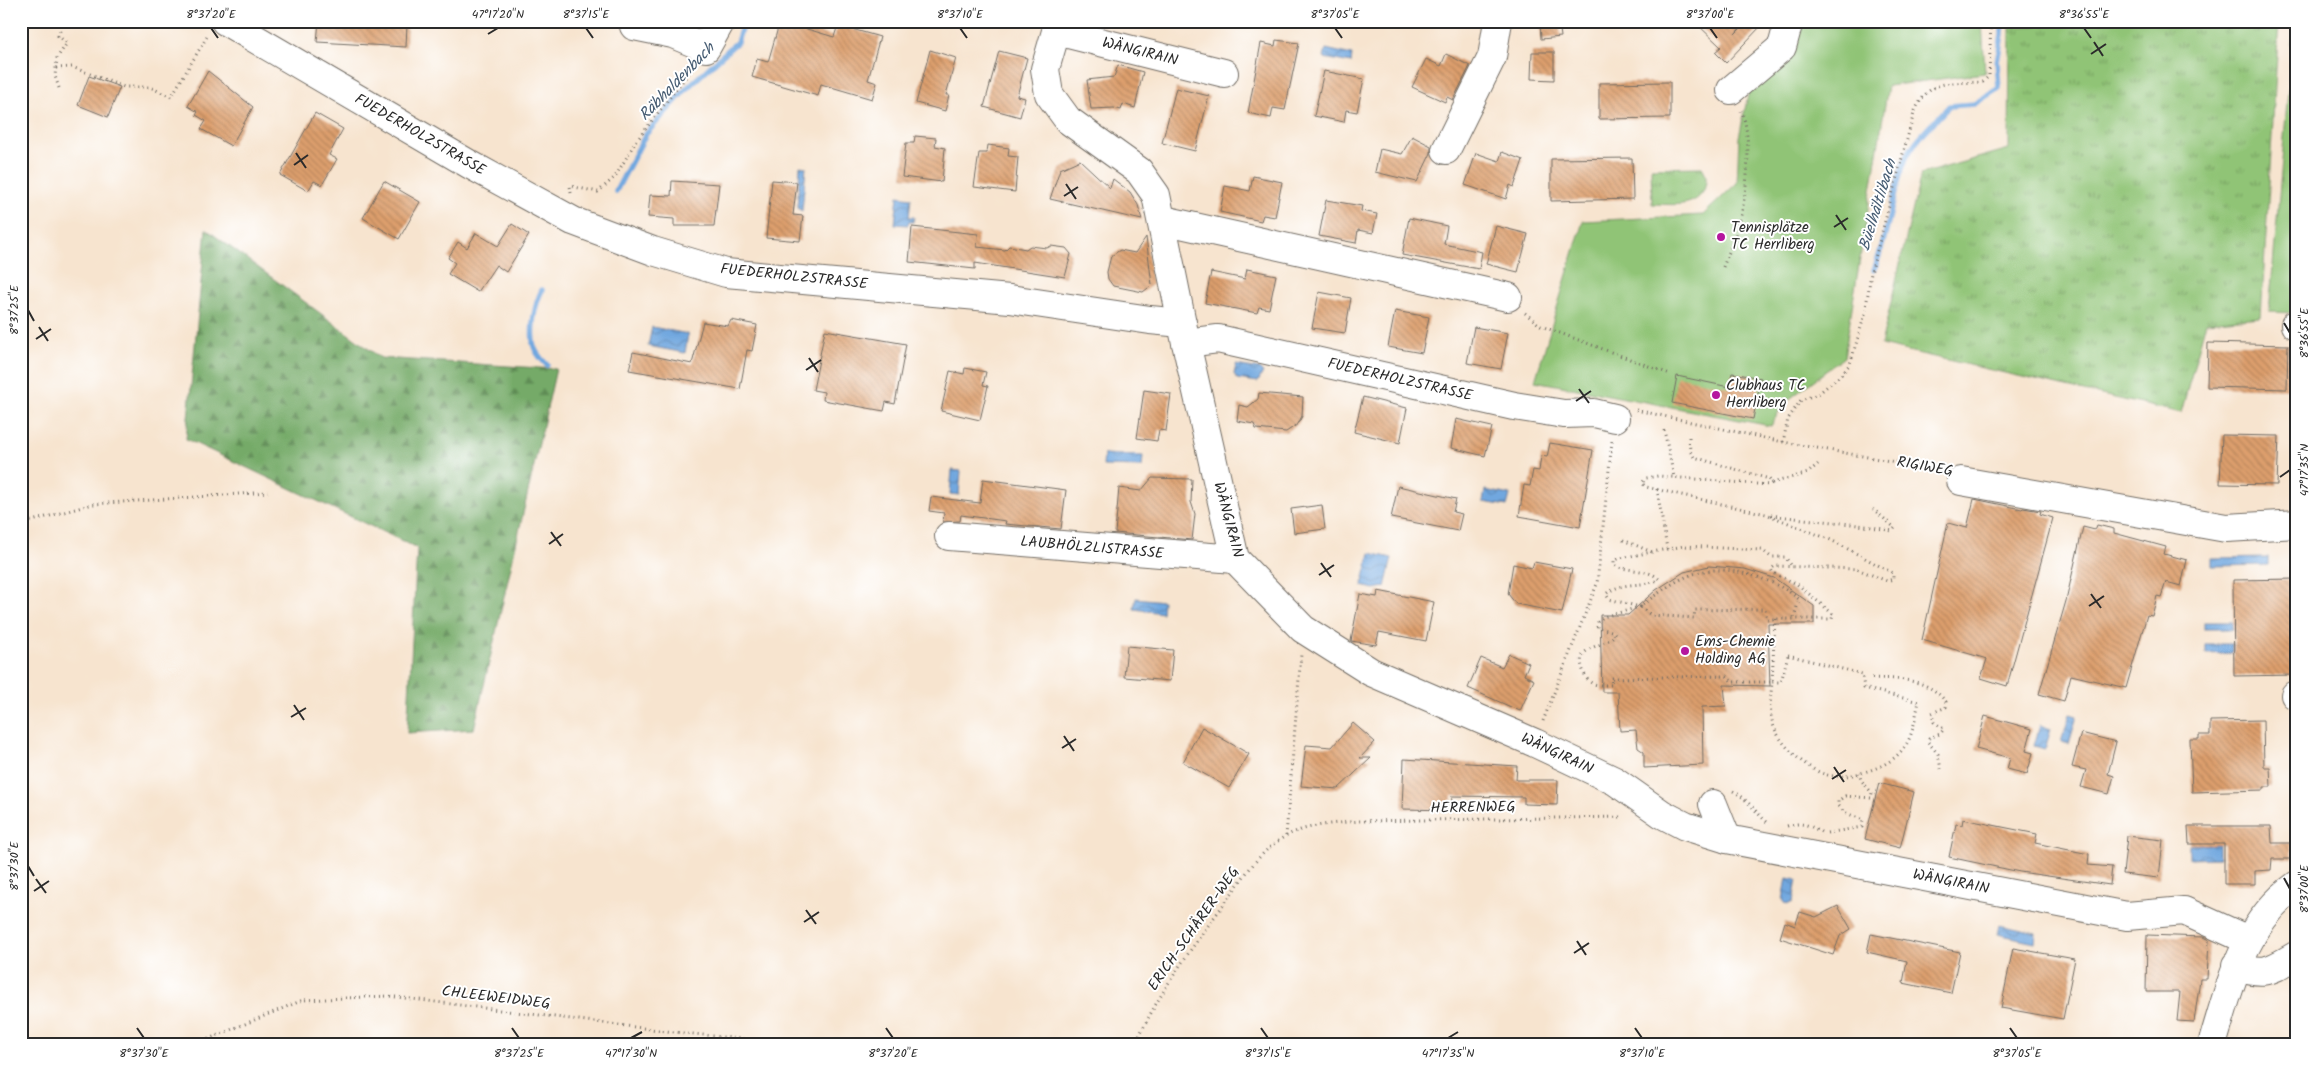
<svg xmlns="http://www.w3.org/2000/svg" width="2318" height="1066" font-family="Kalam,sans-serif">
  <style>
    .grass { fill: url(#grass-tufts); stroke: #5e7850 }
    .forest { fill: url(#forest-firs); stroke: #506a49 }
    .pitch { fill: #90c476; stroke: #5e7850 }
    .water { fill: url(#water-waves); stroke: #4e6985 }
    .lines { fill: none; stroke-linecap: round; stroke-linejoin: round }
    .stream { stroke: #71a7df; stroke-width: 5.5 }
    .building { fill: url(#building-back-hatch) }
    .minor-casing { stroke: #726c64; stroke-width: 30 }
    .path { stroke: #726c64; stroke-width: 3; stroke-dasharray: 1 4; stroke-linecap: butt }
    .minor { stroke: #fff; stroke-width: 28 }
    .ticks { fill: none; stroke: #2b2b2b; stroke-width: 2 }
    .poi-dot { fill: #b5179e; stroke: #fff; stroke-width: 2 }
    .labels { text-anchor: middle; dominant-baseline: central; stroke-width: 4; stroke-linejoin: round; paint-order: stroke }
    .street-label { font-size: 15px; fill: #2b2b2b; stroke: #fff }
    .poi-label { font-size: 15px; fill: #2b2b2b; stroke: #fff; text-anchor: start }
    .water-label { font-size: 16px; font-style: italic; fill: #475d73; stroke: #fff }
    .neatline { fill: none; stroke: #2b2b2b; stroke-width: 2 }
    .ticks-label { font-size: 12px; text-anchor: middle; fill: #2b2b2b }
  </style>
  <defs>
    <pattern id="grass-tufts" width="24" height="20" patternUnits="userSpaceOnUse" patternTransform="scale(1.25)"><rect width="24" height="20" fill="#90c476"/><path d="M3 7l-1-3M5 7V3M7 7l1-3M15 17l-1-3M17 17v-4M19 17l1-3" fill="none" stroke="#769f61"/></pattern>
    <pattern id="forest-firs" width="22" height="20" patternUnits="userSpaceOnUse" patternTransform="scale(1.25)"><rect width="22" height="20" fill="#74aa67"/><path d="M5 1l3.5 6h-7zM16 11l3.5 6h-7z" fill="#5f8b55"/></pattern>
    <pattern id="water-waves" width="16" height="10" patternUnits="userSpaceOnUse" patternTransform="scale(1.25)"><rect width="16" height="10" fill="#71a7df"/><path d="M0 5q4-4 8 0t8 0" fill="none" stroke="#5d88b5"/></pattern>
    <pattern id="building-back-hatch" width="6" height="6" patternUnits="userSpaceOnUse" patternTransform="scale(1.25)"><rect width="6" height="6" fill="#dd9f6d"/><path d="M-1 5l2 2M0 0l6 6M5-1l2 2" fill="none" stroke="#b3825a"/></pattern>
  </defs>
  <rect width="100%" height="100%" fill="#fff"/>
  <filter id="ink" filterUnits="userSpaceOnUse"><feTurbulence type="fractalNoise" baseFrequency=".02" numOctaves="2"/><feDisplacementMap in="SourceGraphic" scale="10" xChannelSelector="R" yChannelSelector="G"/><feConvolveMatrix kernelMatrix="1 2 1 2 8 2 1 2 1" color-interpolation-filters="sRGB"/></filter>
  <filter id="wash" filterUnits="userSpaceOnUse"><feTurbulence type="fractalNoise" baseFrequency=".0096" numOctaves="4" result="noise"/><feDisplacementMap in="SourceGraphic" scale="20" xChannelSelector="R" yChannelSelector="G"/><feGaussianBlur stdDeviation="1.12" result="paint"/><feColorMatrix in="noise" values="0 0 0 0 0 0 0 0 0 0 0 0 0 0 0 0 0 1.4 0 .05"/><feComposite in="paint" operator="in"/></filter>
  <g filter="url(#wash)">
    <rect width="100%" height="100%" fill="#f7e4cf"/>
    <!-- grass -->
    <g class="grass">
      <polygon points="2126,21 2279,21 2261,317 2206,322 2181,413 1881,345 1921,174 2009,149 2010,27"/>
      <path d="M1702 167C1707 174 1707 181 1704 190 1695 209 1669 204 1652 204L1651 168Z"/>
    </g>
    <!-- forest -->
    <polygon class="forest" points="206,229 381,358 556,369 474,729 407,733 417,548 186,439"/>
    <!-- pitch -->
    <g class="pitch">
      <polygon points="1798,21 1982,21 1985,73 1888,86 1844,357 1783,404 1771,426 1535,381 1583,221 1703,215 1737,183 1739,137 1749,90"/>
      <polygon points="2294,21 2297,21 2297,313 2269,312"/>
    </g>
    <!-- water -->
    <g class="water">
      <polygon points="1326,49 1352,55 1351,63 1324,58"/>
      <polygon points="800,166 806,167 802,211 797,208"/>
      <polygon points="898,196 911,198 909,217 914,217 913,222 909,222 908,225 895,224"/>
      <polygon points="652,327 688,334 685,353 648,346"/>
      <polygon points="1236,365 1260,369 1263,372 1258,382 1237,379 1234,374"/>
      <polygon points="1104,454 1143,456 1142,467 1103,466"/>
      <polygon points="952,470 961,471 959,495 950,494"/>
      <polygon points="1485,490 1510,495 1507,506 1483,502"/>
      <polygon points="1370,553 1392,558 1385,587 1374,589 1362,586"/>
      <polygon points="2268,557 2268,565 2212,566 2212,558"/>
      <polygon points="1136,598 1163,601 1162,613 1134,609"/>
      <rect x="2204" y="622" width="28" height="7"/>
      <polygon points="2206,644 2232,644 2232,653 2206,654"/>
      <polygon points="2070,714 2077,716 2069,744 2061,742"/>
      <polygon points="2040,725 2051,729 2045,749 2034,746"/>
      <polygon points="2219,844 2219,858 2189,859 2189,845"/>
      <polygon points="1787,878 1797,880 1793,902 1787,905 1783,900"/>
      <polygon points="1999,925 2036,933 2035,942 1997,934"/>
    </g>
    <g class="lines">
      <!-- stream -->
      <g class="stream">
        <polyline points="616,191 646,134 688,87 737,42 744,21"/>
        <path d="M1874 270C1888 235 1891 198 1904 163 1912 141 1934 123 1949 106L1974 104 1999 88 1997 62 2002 34V21"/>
        <path d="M542 290C535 304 531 325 533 341 533 350 541 359 547 365"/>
      </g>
    </g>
    <g id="blocks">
      <!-- building -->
      <g class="building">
        <polygon points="319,21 375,21 407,24 406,47 317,42"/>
        <polygon points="780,21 834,37 838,25 880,37 868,80 877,83 872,99 821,84 818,96 752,77 757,59 768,62"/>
        <polygon points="1540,21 1559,21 1561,37 1541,39"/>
        <polygon points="1694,21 1746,21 1735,34 1748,21 1756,21 1761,26 1726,63 1715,52 1721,47"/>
        <polygon points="1276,40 1299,43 1285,110 1273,108 1271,118 1248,113 1261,43 1275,46"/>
        <polygon points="930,50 956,58 946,95 949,95 945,111 916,103"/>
        <polygon points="999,51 1027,58 1017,96 1025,98 1020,117 984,107"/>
        <polygon points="1532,52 1554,52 1554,80 1531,79"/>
        <polygon points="1446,54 1470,66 1453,100 1447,97 1445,102 1412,87 1426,59 1441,66"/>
        <polygon points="1118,65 1143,72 1135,108 1123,104 1121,110 1114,108 1091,109 1087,80 1114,77"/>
        <polygon points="208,71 253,107 231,146 201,129 206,121 196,115 198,112 188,106"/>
        <polygon points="1324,71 1364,79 1357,112 1346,110 1344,122 1314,116"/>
        <polygon points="89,76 120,87 108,117 78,105"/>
        <polygon points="1670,82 1670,118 1599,119 1599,83"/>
        <polygon points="1176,88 1209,96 1195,151 1162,143"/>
        <polygon points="315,113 343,129 329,155 337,159 322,185 314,181 308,191 280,175"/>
        <polygon points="915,136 936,138 935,146 945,148 942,182 902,177 906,143 914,143"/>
        <polygon points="1412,136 1431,146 1431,153 1417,182 1375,172 1380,149 1402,154"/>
        <polygon points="988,145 1009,148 1008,156 1018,157 1015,192 974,187 979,153 987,153"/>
        <polygon points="1502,152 1523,160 1514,187 1510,185 1506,199 1465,185 1476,153 1499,161"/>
        <polygon points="1632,158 1633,199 1551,201 1551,159"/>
        <polygon points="1080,160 1110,188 1113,179 1130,192 1138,205 1142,220 1050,199 1060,169"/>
        <polygon points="1253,176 1282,182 1275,217 1263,215 1261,221 1220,212 1225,186 1250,191"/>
        <polygon points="772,180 797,182 793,215 803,216 800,241 766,238"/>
        <polygon points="384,181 420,202 399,239 363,218"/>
        <polygon points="672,181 719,184 714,226 674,226 674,219 648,217 650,195 671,196"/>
        <polygon points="1326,200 1362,206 1361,211 1377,214 1373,233 1358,230 1356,243 1319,236"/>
        <polygon points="1409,218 1447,226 1444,244 1482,252 1479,269 1402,255"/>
        <polygon points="512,224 529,235 506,272 496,265 478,292 448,274 455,263 448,258 458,242 467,248 476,233 498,246"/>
        <polygon points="1496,226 1528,234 1518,272 1486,264"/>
        <polygon points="912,227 978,234 977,247 1005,250 1009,246 1026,249 1030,246 1047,248 1051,246 1066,248 1071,254 1065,277 975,263 975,269 909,262"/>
        <polygon points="1146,237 1152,285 1143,292 1113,286 1108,279 1107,272 1111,256 1120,250 1135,253"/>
        <polygon points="1247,269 1276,275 1269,309 1259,307 1257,313 1205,303 1211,272 1245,279"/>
        <polygon points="1319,292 1351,298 1345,333 1312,328"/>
        <polygon points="1395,311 1429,317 1422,353 1388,347"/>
        <polygon points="731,320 757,325 752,351 747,350 740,389 629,370 633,352 692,364 703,322 728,326"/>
        <polygon points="1474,327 1508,333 1501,369 1467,363"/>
        <polygon points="825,330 906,344 895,404 886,402 884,411 823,400 824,392 813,390"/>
        <polygon points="2208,343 2288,345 2287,389 2207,387"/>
        <polygon points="965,368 986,372 983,385 988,386 980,420 941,411 950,371 964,374"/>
        <polygon points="1732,373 1761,378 1753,419 1672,403 1677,376 1729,387"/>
        <polygon points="1144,390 1171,394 1166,431 1159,430 1157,441 1137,438"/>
        <polygon points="1259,393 1303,397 1302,416 1298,424 1286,432 1256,429 1254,424 1237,421 1239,405 1248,407 1258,399"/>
        <polygon points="1363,397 1407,408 1400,443 1354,432"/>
        <polygon points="1456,419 1492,427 1485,456 1451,448"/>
        <polygon points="2222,435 2279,436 2277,485 2220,484"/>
        <polygon points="1550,443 1593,450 1580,527 1519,516 1524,485 1530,486 1533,470 1539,471 1541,456 1547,457"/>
        <polygon points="1152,478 1192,479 1191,502 1195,514 1192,540 1115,533 1119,488 1141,491"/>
        <polygon points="983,479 1066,490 1061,529 1005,524 1006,521 961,515 960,521 943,522 944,513 929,511 931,497 980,503"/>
        <polygon points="1398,486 1456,499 1453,512 1462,514 1458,531 1391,518"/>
        <polygon points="1974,499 2022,509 2023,508 2041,511 2040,514 2053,518 2007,686 1981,678 1987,659 1922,640 1948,523 1967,528"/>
        <polygon points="1322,505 1325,529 1294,533 1291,509"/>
        <polygon points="2097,525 2114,529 2114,533 2166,547 2164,554 2187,560 2181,586 2166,582 2161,597 2157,596 2152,616 2147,615 2126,688 2071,675 2064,701 2039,694 2066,601 2083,527 2095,530"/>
        <polygon points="1534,562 1572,569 1562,613 1516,604 1508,594 1513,564 1532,568"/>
        <polygon points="1709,566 1745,569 1774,578 1814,606 1814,624 1768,624 1770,686 1724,685 1726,706 1702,707 1703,765 1644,768 1644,752 1638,748 1636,730 1620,731 1618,692 1602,692 1600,615 1628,615 1656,590 1684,572"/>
        <polygon points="2297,579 2297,675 2234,676 2233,580"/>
        <polygon points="1378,591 1434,602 1426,641 1379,632 1376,645 1351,641 1360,594 1377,597"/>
        <polygon points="1127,646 1173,650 1170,681 1124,677"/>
        <polygon points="1509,654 1529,663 1524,675 1534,680 1520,711 1468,688 1481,658 1502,667"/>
        <polygon points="1985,716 2032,729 2026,751 2033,753 2027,774 2007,769 2010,758 1976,749"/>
        <polygon points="2263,720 2264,767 2270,767 2271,787 2264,787 2264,790 2192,792 2190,739 2199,739 2199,735 2210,735 2210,721"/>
        <polygon points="1353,723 1375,742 1360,758 1371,758 1338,789 1301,786 1306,745 1332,747"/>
        <polygon points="1202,727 1249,754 1229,788 1183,762"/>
        <polygon points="2081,733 2116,742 2108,774 2114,776 2109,794 2081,787 2086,770 2072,767"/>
        <polygon points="1404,759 1517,766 1516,780 1558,780 1557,805 1524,804 1524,797 1452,796 1451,810 1402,809"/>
        <polygon points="1879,783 1914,792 1900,848 1865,839"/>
        <polygon points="1963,819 2037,834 2035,843 2089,854 2088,865 2112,867 2110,885 2020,872 1949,857 1956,824 1962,825"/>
        <polygon points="2188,826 2271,826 2272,843 2291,843 2292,859 2272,859 2271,870 2255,871 2255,884 2224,884 2224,844 2189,844"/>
        <polygon points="2127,836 2163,840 2159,878 2123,874"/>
        <polygon points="1838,906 1851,929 1840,936 1833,955 1780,938 1785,922 1795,926 1800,912 1816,917"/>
        <polygon points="1871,934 1960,952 1951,993 1903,983 1907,961 1867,952"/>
        <polygon points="2147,935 2203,937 2209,940 2207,979 2200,979 2194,1022 2177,1021 2180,992 2146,992"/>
        <polygon points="2013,948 2075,959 2063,1019 2001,1008"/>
      </g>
    </g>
  </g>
  <g filter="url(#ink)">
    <use href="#blocks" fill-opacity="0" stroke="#726c64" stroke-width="1"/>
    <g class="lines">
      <defs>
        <g id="minor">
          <polyline points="225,21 469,164 573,221 653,251 726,273 1010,299 1150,320 1182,323"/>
          <polyline points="1059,21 1045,69 1049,94 1068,120 1139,171 1156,195 1186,343 1235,559 1303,629 1371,672 1535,743 1615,781 1662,814 1685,826 1727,839 2127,916 2184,911 2248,940"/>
          <polyline points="634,26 673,34 706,48 721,21"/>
          <polyline points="1056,31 1224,73"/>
          <polyline points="1731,90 1782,47 1789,21"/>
          <polyline points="1446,150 1492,57 1498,21"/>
          <polyline points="1163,220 1508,297"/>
          <polyline points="2295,325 2297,325"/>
          <polyline points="1186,343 1218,339 1514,406 1564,414 1594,413 1615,418"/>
          <polyline points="1961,481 2226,528 2297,524"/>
          <polyline points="949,536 1235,559"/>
          <polyline points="2295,695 2297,695"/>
          <polyline points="1713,804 1727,839"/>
          <path d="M2236 965C2266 977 2272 969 2297 955"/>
          <path d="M2212 1045C2230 986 2243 923 2297 885"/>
        </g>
      </defs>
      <!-- minor casing -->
      <use href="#minor" class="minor-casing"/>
      <!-- path -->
      <g class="path">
        <polyline points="56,68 72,67 124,87 150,87 171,97 208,35"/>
        <polyline points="59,88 55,76 57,58 67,43 58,36 61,28"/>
        <polyline points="571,193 570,186 598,192 615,177 635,143 694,66"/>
        <polyline points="2296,209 2297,209"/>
        <path d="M1723 267C1729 251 1737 235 1740 219 1747 193 1753 135 1741 111"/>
        <polyline points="1525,313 1541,326 1670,374"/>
        <polyline points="1636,410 1783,442 1941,470"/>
        <polyline points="1664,430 1674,477"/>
        <path d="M1689 437 1690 451 1694 457 1769 479 1772 483 1769 485 1658 476 1646 478 1642 483 1646 487 1766 514 1831 540 1893 573V579L1887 581 1857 569 1775 566 1771 569 1773 573 1797 584 1833 614 1832 619H1767L1765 609 1695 610 1694 618 1651 615 1640 607C1658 593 1677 578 1700 572 1730 564 1776 580 1799 599L1794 618"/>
        <path d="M1783 442 1788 419 1801 400 1818 394 1841 375 1850 364 1865 314 1871 273 1914 113C1930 77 1948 84 1983 82L1989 76 1991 21"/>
        <polyline points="1772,483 1808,473 1818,464"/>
        <polyline points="1657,489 1667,549"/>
        <polyline points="2294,501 2297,443"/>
        <path d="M1771 515C1812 521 1852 522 1892 531L1895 528 1873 509"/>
        <polyline points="21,524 93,504 268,492"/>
        <polyline points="1623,540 1652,552"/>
        <path d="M1775 619 1772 682H1732L1727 676 1611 678 1612 685C1601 685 1590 687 1585 675 1570 643 1605 650 1615 634L1612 631 1597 628 1598 622 1603 617 1640 607 1609 599 1606 594C1622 580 1646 588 1659 579 1648 568 1627 572 1614 565V561L1620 558 1684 546 1762 550 1771 557H1785L1792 566"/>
        <path d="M1788 655 1862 674 1864 688 1919 702C1915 718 1913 737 1903 749 1894 761 1879 768 1864 772 1855 775 1844 777 1834 776 1811 775 1776 743 1772 720 1769 708 1771 695 1772 682H1781Z"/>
        <path d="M1872 678C1899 679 1928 678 1946 702V707L1932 713 1934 722 1944 729 1940 734 1929 738 1928 742 1938 754 1941 769"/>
        <polyline points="1543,721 1597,584 1612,441"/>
        <path d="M1733 791C1748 799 1754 811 1767 822"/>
        <path d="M1787 826C1801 822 1808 824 1821 832"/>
        <polyline points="1827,833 1862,827 1863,820 1844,812 1838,805 1838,801 1845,796 1871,798 1872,793 1861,780 1859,773"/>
        <polyline points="1286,836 1301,654"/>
        <polyline points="194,1045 303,1000 388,996 674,1032 803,1045"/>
        <path d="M1135 1045C1159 992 1192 947 1227 900 1243 878 1260 850 1286 836 1306 825 1337 823 1360 821L1624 817"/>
      </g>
      <!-- minor -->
      <use href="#minor" class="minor"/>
    </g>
  </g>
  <!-- ticks -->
  <path class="ticks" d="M211 28 218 38M586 28 593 38M960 28 967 38M1335 28 1342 38M1710 28 1717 38M2084 28 2091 38M488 34 498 28M2094 42 2103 56M2091 54 2106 44M296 153 306 168M294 165 308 155M1066 184 1076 199M1064 196 1078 187M1836 215 1846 230M1834 227 1848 218M28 310 34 321M2284 323 2290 333M39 327 48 341M36 339 51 329M809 358 818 372M806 370 821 360M1579 389 1589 403M1576 401 1591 391M2280 477 2290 470M551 532 561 546M549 544 563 534M1321 563 1331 577M1319 575 1334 565M2091 594 2101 608M2089 606 2104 596M294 705 304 720M291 717 306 708M1064 736 1074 751M1062 748 1076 739M1834 767 1844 782M1832 779 1846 770M28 866 34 876M2284 878 2290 889M36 879 46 893M34 891 49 881M806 910 816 924M804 922 819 912M1577 941 1586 955M1574 953 1589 943M137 1028 144 1038M512 1028 519 1038M886 1028 893 1038M1261 1028 1268 1038M1635 1028 1642 1038M2010 1028 2017 1038M631 1038 642 1032M1448 1038 1458 1032"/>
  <!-- markers -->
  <g class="poi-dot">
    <circle cx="1721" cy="237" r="5"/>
    <circle cx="1716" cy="395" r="5"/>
    <circle cx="1685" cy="651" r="5"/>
  </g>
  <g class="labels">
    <!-- street labels -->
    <g class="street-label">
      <text transform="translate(1140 52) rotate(14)">WÄNGIRAIN</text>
      <text transform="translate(420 135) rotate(30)">FUEDERHOLZSTRASSE</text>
      <text transform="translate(794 277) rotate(6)">FUEDERHOLZSTRASSE</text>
      <text transform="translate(1400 380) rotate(13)">FUEDERHOLZSTRASSE</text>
      <text transform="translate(1925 467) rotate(10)">RIGIWEG</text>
      <text transform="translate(1228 520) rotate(75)">WÄNGIRAIN</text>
      <text transform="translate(1092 548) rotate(5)">LAUBHÖLZLISTRASSE</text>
      <text transform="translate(1557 754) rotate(25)">WÄNGIRAIN</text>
      <text transform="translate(1473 808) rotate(-1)">HERRENWEG</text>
      <text transform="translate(1951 882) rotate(11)">WÄNGIRAIN</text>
      <text transform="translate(1194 929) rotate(-55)">ERICH-SCHÄRER-WEG</text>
      <text transform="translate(496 998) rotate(7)">CHLEEWEIDWEG</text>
    </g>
    <!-- poi labels -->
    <g class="poi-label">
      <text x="1731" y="228">Tennisplätze<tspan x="1731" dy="17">TC Herrliberg</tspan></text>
      <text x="1726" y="386">Clubhaus TC<tspan x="1726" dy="17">Herrliberg</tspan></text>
      <text x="1695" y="642">Ems-Chemie<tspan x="1695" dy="17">Holding AG</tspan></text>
    </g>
    <!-- water labels -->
    <g class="water-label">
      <text transform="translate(677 82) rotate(-46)">Räbhaldenbach</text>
      <text transform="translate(1878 205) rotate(-73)">Büelhältlibach</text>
    </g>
  </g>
  <!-- margin -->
  <rect width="2318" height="1066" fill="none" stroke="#fff" stroke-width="55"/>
  <rect x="28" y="28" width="2262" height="1010" class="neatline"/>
  <g class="ticks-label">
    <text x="211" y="18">8°37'20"E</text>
    <text x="498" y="18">47°17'20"N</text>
    <text x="586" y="18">8°37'15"E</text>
    <text x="960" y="18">8°37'10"E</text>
    <text x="1335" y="18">8°37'05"E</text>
    <text x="1710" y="18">8°37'00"E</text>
    <text x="2084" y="18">8°36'55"E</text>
    <text transform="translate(14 310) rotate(-90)" y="4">8°37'25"E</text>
    <text transform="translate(2304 333) rotate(-90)" y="4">8°36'55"E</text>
    <text transform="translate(2304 470) rotate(-90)" y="4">47°17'35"N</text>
    <text transform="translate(14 866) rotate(-90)" y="4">8°37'30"E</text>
    <text transform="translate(2304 889) rotate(-90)" y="4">8°37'00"E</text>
    <text x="144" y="1057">8°37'30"E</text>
    <text x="519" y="1057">8°37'25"E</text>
    <text x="631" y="1057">47°17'30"N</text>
    <text x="893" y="1057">8°37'20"E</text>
    <text x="1268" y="1057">8°37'15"E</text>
    <text x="1448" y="1057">47°17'35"N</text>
    <text x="1642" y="1057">8°37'10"E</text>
    <text x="2017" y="1057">8°37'05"E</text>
  </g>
</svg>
